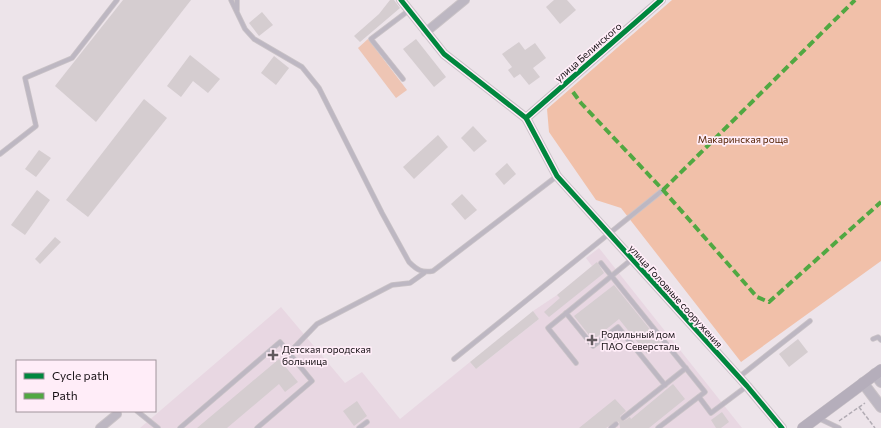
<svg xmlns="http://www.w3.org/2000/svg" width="881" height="428" font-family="Commissioner,sans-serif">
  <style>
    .built { fill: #e8d7e2 }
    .green { fill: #eec5b4 }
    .forest { fill: #f1c0a9 }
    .building { fill: #d5cdd0 }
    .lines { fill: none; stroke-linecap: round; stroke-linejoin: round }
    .service-casing { stroke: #cac3c7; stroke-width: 5.5 }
    .minor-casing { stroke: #cac3c7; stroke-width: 10 }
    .tertiary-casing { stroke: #cac3c7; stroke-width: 12 }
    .secondary-casing { stroke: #cac3c7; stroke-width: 12 }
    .path { stroke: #b2acb4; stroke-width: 1.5; stroke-dasharray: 4 2; stroke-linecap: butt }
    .service { stroke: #bdb7c2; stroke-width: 4 }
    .minor { stroke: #bdb7c2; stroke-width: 8 }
    .tertiary { stroke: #bdb7c2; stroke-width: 10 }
    .secondary { stroke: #b5aebb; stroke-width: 11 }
    .quiet { stroke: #51a842; stroke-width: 4; stroke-dasharray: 8 4; stroke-linecap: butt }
    .cycleway-casing { stroke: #ffedf8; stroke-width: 8 }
    .cycleway { stroke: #00873e; stroke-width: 5 }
    .poi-dot { fill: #615a5e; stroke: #ffedf8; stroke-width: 1.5 }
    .labels { text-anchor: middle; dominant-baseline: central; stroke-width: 3.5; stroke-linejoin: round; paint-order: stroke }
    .street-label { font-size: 10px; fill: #150f13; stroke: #ffedf8 }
    .park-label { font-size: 10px; fill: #542100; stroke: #ffedf8 }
    .poi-label { font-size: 10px; fill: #150f13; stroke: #ffedf8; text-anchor: start }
  </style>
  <rect width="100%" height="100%" fill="#ede4ea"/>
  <!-- built -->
  <polygon class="built" points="599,248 742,428 140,428 281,307 345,383 362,372 400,419 470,362 476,369 539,319 533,311 557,295 592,266 586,258"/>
  <!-- green -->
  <polygon class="green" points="368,39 407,90 396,98 358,48"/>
  <!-- forest -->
  <polygon class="forest" points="672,0 881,0 881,261 741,362 621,208 596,200 549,132 547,109"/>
  <!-- building -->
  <g class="building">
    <polygon points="123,0 191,0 96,122 55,86"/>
    <polygon points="390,0 394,0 400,8 360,42 354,36 379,14"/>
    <polygon points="554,0 567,0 576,10 560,24 546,7"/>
    <polygon points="262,12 273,25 259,36 249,23"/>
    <polygon points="416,39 446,77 434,87 403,49"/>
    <polygon points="519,42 525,50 535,43 546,58 533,68 540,77 529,85 520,74 514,78 508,70 512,67 502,54"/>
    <polygon points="190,55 220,79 208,93 193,81 181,97 167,86"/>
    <polygon points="274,56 289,68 276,85 261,73"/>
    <polygon points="144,99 167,118 88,217 66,200"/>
    <polygon points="473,126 487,141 474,152 461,138"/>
    <polygon points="438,135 448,147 414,179 403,167"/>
    <polygon points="39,150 51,158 36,177 25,169"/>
    <polygon points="507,163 516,174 504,185 495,174"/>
    <polygon points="37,190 50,200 25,235 11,225"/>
    <polygon points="462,194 477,210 465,220 451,204"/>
    <polygon points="55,237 61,242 40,264 35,259"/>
    <polygon points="597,262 604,273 549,317 544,312 560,298 557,295"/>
    <polygon points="614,285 661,343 647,354 619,319 593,340 574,316"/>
    <polygon points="533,311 539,319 476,369 470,362"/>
    <polygon points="798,339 808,352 789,367 779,354"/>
    <polygon points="279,359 298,382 285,392 279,384 227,428 197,428"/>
    <polygon points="673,384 685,399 649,428 620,428 619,422 616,421 606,428 579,428 615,399 626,411 620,416 621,420 624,421 630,417 631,419"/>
    <polygon points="357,401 367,416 354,426 343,411"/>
    <polygon points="722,412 729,422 721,428 716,428 711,420"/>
  </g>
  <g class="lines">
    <defs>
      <g id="service">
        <path d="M231 0 245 29 254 39 302 67 319 88 382 213 409 262C417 270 422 273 433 271L557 176"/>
        <polyline points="237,0 237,10"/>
        <polyline points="403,79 371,39 408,11"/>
        <polyline points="0,154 36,126 25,78 72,58 117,0"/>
        <polyline points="601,263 705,392 658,428"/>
        <polyline points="566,313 593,346 618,327 665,385"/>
        <polyline points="873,339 878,337 881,340"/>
        <polyline points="454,359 663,190"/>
        <polyline points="576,363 548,328 631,260"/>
        <polyline points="739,377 810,321"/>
        <polyline points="699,397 711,413 747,386"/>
        <polyline points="137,411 158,428"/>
        <polyline points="623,418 686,368"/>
        <polyline points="818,418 839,428"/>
        <polyline points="180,428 280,342 289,353 317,324 392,285 410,283 424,273"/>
        <polyline points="257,428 312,381 289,353"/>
        <polyline points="359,428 367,422"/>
        <polyline points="611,428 616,424"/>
      </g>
      <g id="minor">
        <polyline points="401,0 444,54 526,118 557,176 747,386 782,428"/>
        <polyline points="426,32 465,0"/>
        <polyline points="526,118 661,0"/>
        <polyline points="100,428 117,414"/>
      </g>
      <g id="tertiary">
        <polyline points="875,374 881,382"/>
        <polyline points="863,383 881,407"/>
      </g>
      <polyline id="secondary" points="803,428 881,370"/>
    </defs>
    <!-- service casing -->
    <use href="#service" class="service-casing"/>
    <!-- minor casing -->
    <use href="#minor" class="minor-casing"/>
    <!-- tertiary casing -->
    <use href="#tertiary" class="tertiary-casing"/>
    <!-- secondary casing -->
    <use href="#secondary" class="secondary-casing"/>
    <!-- path -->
    <g class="path">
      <polyline points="859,407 875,428"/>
      <polyline points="839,421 865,403"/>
    </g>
    <!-- service -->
    <use href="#service" class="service"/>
    <!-- minor -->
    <use href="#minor" class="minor"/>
    <!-- tertiary -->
    <use href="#tertiary" class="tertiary"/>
    <!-- secondary -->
    <use href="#secondary" class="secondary"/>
    <!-- quiet -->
    <g class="quiet">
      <polyline points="573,92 581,103 663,190 757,297 769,302 881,202"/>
      <polyline points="663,190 855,0"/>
    </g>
    <defs>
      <g id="cycleway">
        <polyline points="401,0 444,54 526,118 557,176 747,386 782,428"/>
        <polyline points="526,118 661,0"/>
      </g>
    </defs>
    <!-- cycleway casing -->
    <use href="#cycleway" class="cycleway-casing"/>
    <!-- cycleway -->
    <use href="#cycleway" class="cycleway"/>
  </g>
  <!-- markers -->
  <g class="poi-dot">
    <path d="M590 334h4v4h4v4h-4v4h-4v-4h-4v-4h4z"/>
    <path d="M271 349h4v4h4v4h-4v4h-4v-4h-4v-4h4z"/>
  </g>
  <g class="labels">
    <!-- street labels -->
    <g class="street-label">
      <text transform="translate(588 52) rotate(-41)">улица Белинского</text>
      <text transform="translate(676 296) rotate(48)">улица Головные сооружения</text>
    </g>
    <!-- park labels -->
    <g class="park-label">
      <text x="743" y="139">Макаринская роща</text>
    </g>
    <!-- poi labels -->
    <g class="poi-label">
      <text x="601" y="334">Родильный дом<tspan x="601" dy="12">ПАО Северсталь</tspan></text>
      <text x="282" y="349">Детская городская<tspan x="282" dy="12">больница</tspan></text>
    </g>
  </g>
  <!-- legend -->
  <rect x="16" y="360" width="140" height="52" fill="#ffedf8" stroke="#a1949c"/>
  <rect x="24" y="373" width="20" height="6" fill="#00873e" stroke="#a1949c"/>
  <text x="52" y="380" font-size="12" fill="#150f13">Cycle path</text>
  <rect x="24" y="393" width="20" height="6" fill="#51a842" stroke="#a1949c"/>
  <text x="52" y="400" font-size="12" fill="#150f13">Path</text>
</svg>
